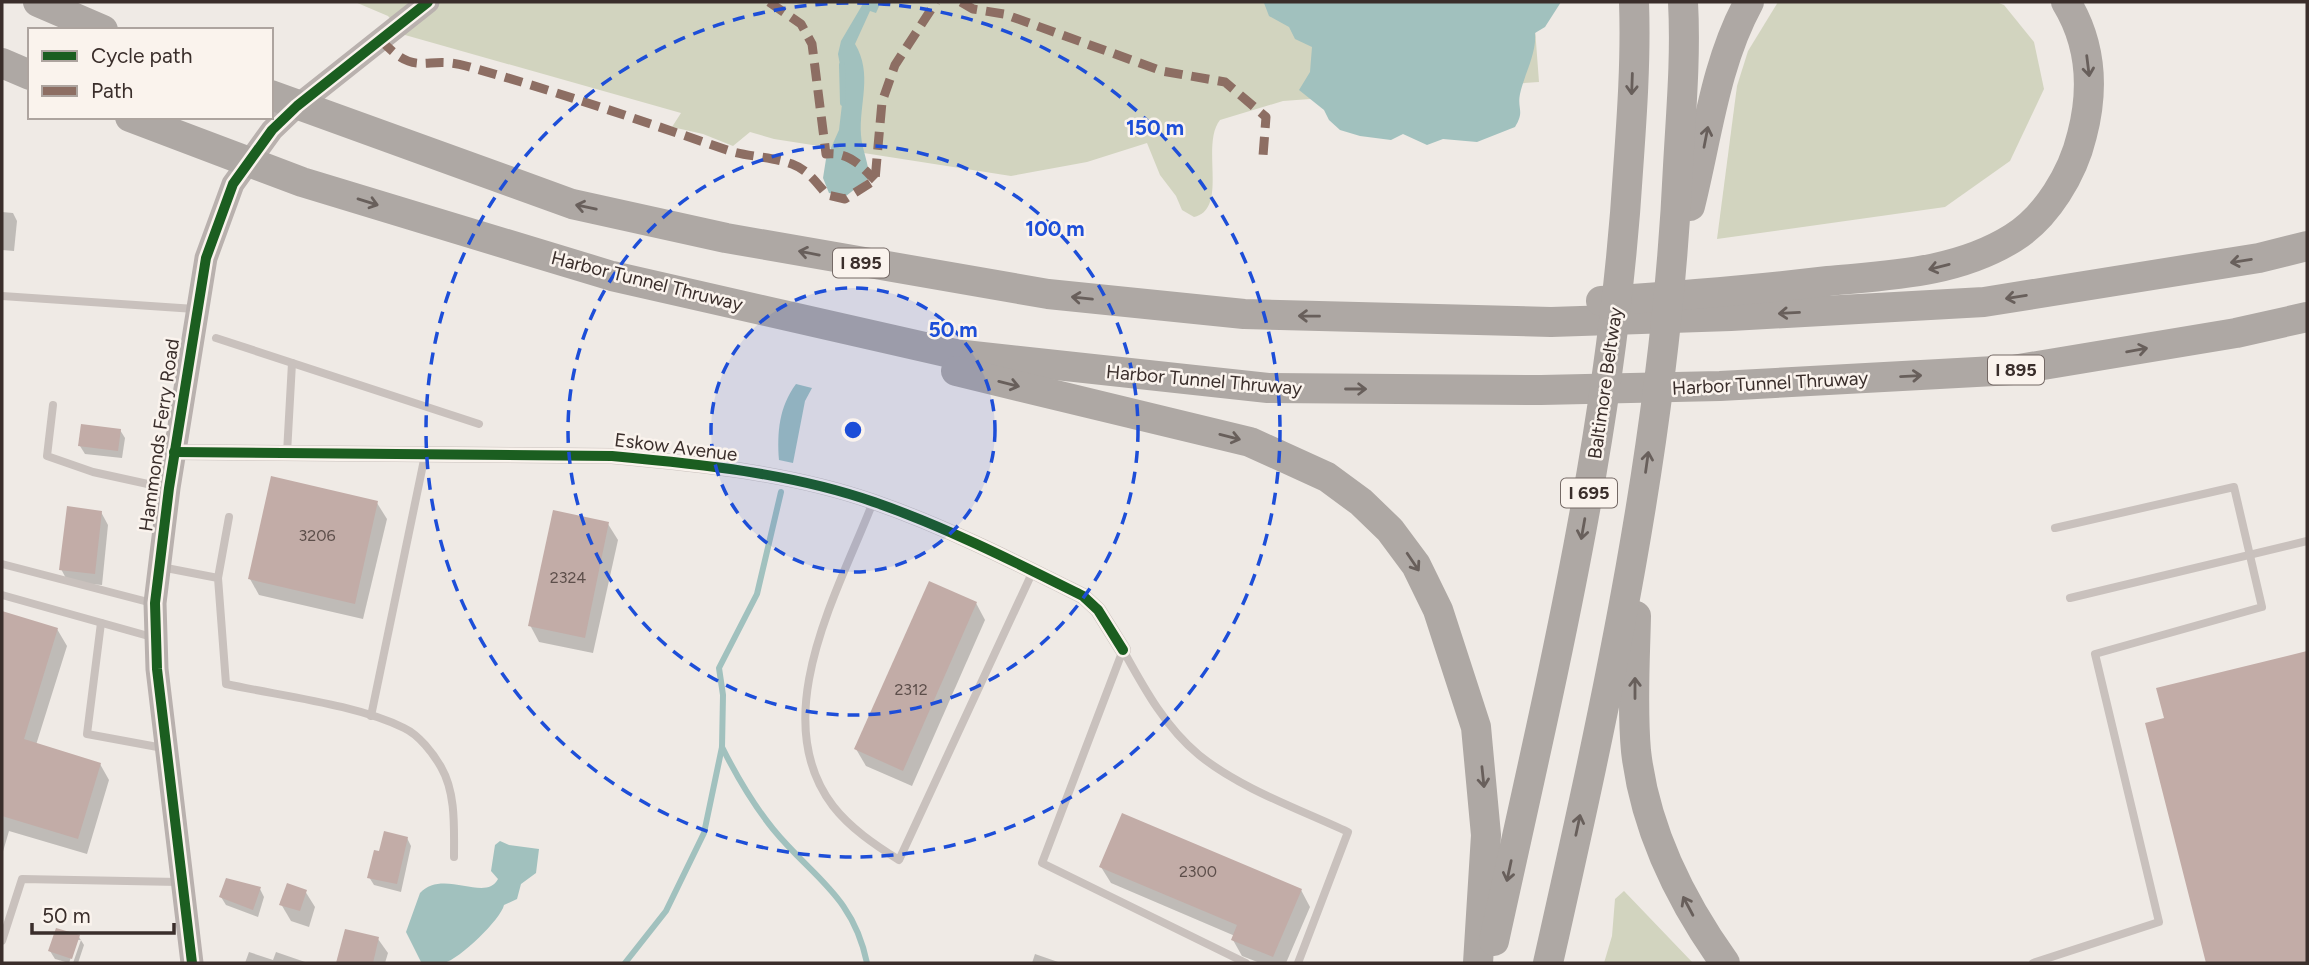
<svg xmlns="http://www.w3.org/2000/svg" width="2309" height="965" font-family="Figtree,sans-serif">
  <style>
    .green { fill: #d2d4bf }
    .water { fill: #a1c1be }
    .shadow { fill: #0003 }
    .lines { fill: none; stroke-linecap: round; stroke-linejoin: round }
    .stream { stroke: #a1c1be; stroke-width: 6 }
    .building { fill: #c2aca7 }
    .lane { stroke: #c9c1bd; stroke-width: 8 }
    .street { stroke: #c9c1bd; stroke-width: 16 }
    .secondary { stroke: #b9b1ae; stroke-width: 23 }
    .highway { stroke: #aea8a4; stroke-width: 30 }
    .quiet { stroke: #8d6e63; stroke-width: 9; stroke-dasharray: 18 9; stroke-linecap: butt }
    .cycleway-casing { stroke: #faf3ed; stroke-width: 15 }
    .cycleway { stroke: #1b5e20; stroke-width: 10 }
    .oneway { stroke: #685f5b }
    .ring { fill: none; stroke: #1d4ed8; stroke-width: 3.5; stroke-dasharray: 12 9 }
    .labels { text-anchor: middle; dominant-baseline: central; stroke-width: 5; stroke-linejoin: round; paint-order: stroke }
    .number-label { font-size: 16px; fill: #5c4e4a }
    .shield { fill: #faf3ed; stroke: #746965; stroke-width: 2 }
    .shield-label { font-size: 18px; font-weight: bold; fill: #3a2e2b }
    .street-label { font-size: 19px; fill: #3a2e2b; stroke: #faf3ed }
    .centre { fill: #1d4ed8; stroke: #faf3ed; stroke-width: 3.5 }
    .ring-label { font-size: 21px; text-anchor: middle; font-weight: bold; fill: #1d4ed8; stroke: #faf3ed; stroke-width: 5; stroke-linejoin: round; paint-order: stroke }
  </style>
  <rect width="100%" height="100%" fill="#efeae5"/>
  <!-- green -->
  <g class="green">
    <path d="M355 2H1533L1539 82 1283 101 1220 120C1200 145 1229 209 1194 217L1182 210 1176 196 1160 175 1147 143 1087 162 1011 176 774 139 750 132 733 146 703 134 672 127 681 113 405 35 388 16Z"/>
    <polygon points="1778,2 1996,2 2004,5 2034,42 2044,89 2010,161 1945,207 1717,239 1737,86 1748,51"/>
    <polygon points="1624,891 1693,963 1604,963 1612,936 1615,899"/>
  </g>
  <!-- water -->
  <g class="water">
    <path d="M864 2H881L876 13 870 11 855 44C873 74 859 103 861 135 862 150 869 163 869 178L846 196 829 193 823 178 826 159 839 130 844 87 838 54 841 41Z"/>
    <path d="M1561 2 1545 27 1535 33C1537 53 1524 75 1520 94 1517 109 1525 111 1515 127L1477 142 1443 139 1427 145 1403 134 1391 140 1360 136 1340 130 1329 120 1324 110 1299 90 1310 72 1312 47 1295 39 1289 27 1269 16 1264 3Z"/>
    <path d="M796 384 812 388 805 401 793 463 779 460C777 432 779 407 796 384Z"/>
    <path d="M500 841 509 845 539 849 536 873 521 884 517 899 504 905C501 919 460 959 444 963 437 964 428 964 421 962L406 932 420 893C443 868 486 903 498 879L491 871 495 845Z"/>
  </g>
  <!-- shadow -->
  <g class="shadow">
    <polygon points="2,212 13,213 17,221 14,251 2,250"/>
    <polygon points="120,430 125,438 122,458 85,454 80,446"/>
    <polygon points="377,503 387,519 363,619 259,595 250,579"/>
    <polygon points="101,512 108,525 102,585 68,582 61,569"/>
    <polygon points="608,524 618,540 593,653 539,642 530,625"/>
    <polygon points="976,603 985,620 912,786 866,766 856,749"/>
    <polygon points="2,612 57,629 67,646 36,745 100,764 109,780 87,854 9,831 2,855"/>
    <polygon points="2307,653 2307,963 2208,963 2148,724 2166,719 2158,690"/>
    <polygon points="407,838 411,846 401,892 374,885 369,877 381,853"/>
    <polygon points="1101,867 1301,890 1310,907 1286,963 1260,963 1242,956 1233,940 1235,936 1111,883"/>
    <polygon points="260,889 264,897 258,917 226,905 221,897"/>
    <polygon points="305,891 315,907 309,927 291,921 281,904"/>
    <polygon points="346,931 378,939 388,953 385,963 338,963"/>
    <polygon points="79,937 84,945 78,963 73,963 81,940 77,940 69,963 55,959 50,951"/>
    <polygon points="249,952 273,960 276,952 308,963 245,963"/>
    <polygon points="1035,954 1061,963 1032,963"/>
  </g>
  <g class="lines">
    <!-- stream -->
    <g class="stream">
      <polyline points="842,65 843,103"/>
      <path d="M722 747C737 777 752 803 773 829 812 877 853 895 867 963"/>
      <polyline points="625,963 666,911 704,833 722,747 723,695 719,668 757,594 781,492"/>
    </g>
  </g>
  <!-- building -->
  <g class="building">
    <polygon points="81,424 121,429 118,451 78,446"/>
    <polygon points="271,476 378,501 355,604 248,579"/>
    <polygon points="67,506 102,511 95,574 59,570"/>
    <polygon points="553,510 609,522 585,638 528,626"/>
    <polygon points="929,581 977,602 903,771 854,749"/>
    <polygon points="2,611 58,628 24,739 101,763 78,839 2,816"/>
    <polygon points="2307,651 2307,963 2206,963 2145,723 2164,718 2156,688"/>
    <polygon points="1122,813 1302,889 1273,957 1231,940 1237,925 1099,867"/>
    <polygon points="384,831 408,837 397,884 367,878 374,850 379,851"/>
    <polygon points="226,878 261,887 253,910 219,897"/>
    <polygon points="287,883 307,890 300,911 279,905"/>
    <polygon points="56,928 80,935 72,959 48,951"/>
    <polygon points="345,929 379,937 373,963 336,963"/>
  </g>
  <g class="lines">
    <!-- lane -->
    <g class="lane">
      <polyline points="2,296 195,309"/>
      <polyline points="216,338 479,424"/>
      <polyline points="53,405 47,456 93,472 166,488"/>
      <polyline points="287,453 292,363"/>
      <path d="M873 502C839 590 765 717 833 806 850 828 875 845 899 860L1033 571"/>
      <polyline points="2,564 152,603"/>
      <path d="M161 567 218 578 226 684C280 696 355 704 404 728 419 735 433 753 441 767 456 793 454 827 454 857"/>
      <polyline points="218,578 229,517"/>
      <polyline points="2,595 152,637"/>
      <polyline points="2070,598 2307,541"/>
      <polyline points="101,623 87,734 163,748"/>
      <polyline points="371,716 425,455"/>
      <polyline points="2,941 22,879 179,882"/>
      <path d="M1246 963 1042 863 1123 650C1144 688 1165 727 1199 755 1241 789 1299 809 1348 832L1298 963"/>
      <polyline points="2033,963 2159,922 2095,654 2262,607 2234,487 2055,528"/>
    </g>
    <!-- street -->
    <path class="street" d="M174 452 612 456C699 464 791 473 874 502 946 527 1015 562 1083 596L1098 610 1123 650"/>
    <!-- secondary -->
    <polyline class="secondary" points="192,963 157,669 155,603 169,488 206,258 233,184 272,130 297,106 428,2"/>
    <!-- highway -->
    <g class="highway">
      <polyline points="38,2 103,30"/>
      <polyline points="2,63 30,75"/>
      <polyline points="271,95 572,204 726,238 1048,294 1244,314 1551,322 1731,316 1984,302 2259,258 2307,246"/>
      <polyline points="130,117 302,182 612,276 955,354 1268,388 1541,390 1720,386 2013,370 2236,333 2307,317"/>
      <path d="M1690 206C1707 138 1715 64 1749 2"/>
      <path d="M1601 301C1677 296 1752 290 1828 281 1891 275 1957 273 2013 238 2047 217 2073 173 2082 135 2094 89 2091 43 2066 2"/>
      <polyline points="956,371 1250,442 1327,477 1361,502 1390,530 1416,565 1438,610 1476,727 1486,835 1478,963"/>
      <path d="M1636 616C1635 661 1632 707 1636 751 1645 830 1680 900 1725 963"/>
      <path d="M1494 941C1550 684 1612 434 1628 171 1632 115 1636 58 1634 2"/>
      <path d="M1548 963C1607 701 1666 435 1678 166 1681 112 1686 56 1683 2"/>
    </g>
    <!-- quiet -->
    <g class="quiet">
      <path d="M769 2 801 24 812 44 826 154C849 152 859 164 875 180"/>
      <polyline points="961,2 973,9 1004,14 1162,71 1225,82 1266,117 1263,156"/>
      <path d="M380 39C417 80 424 54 466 66 553 90 639 120 724 149 746 157 770 156 792 164 808 170 816 182 827 195L845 199 875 180 882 102 895 65 936 2"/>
    </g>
    <defs>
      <g id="cycleway">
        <path d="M174 452 612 456C699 464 791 473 874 502 946 527 1015 562 1083 596L1098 610 1123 650"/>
        <polyline points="192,963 157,669 155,603 169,488 206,258 233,184 272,130 297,106 428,2"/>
      </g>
    </defs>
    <!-- cycleway casing -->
    <use href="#cycleway" class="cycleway-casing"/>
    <!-- cycleway -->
    <use href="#cycleway" class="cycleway"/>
  </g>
  <!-- one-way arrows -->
  <defs><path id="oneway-shaft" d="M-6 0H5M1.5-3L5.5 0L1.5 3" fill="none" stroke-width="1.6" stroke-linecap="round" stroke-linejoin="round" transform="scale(1.75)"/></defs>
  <g class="oneway">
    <use href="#oneway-shaft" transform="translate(2088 66) rotate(83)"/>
    <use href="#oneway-shaft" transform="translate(1632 84) rotate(92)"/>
    <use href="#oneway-shaft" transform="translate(1706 137) rotate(-79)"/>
    <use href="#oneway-shaft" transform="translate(368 202) rotate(17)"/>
    <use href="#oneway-shaft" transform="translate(586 207) rotate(-168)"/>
    <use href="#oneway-shaft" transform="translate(809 253) rotate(-169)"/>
    <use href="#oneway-shaft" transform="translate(2241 261) rotate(171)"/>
    <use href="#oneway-shaft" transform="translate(1939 267) rotate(166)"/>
    <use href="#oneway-shaft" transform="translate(2016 297) rotate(171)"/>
    <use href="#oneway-shaft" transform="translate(1082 298) rotate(-174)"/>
    <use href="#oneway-shaft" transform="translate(1789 313) rotate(177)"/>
    <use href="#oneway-shaft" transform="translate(1309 316) rotate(-179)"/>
    <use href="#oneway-shaft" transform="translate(2137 350) rotate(-10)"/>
    <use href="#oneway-shaft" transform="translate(1911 376) rotate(-3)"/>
    <use href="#oneway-shaft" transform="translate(1009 384) rotate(14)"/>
    <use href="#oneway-shaft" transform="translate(1356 389)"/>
    <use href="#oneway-shaft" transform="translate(1230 437) rotate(14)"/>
    <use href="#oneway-shaft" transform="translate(1647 462) rotate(-82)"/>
    <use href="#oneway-shaft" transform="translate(1583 529) rotate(100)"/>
    <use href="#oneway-shaft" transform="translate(1413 562) rotate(56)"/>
    <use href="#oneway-shaft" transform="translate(1635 688) rotate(-90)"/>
    <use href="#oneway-shaft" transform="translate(1483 777) rotate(84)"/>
    <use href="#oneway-shaft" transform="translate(1578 825) rotate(-78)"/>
    <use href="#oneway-shaft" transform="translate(1509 871) rotate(102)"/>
    <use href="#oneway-shaft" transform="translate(1688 906) rotate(-118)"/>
  </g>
  <!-- distance rings -->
  <circle cx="853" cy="430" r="142" fill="#1d4ed8" fill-opacity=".12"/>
  <g class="ring">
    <circle cx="853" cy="430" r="142"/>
    <circle cx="853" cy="430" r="285"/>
    <circle cx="853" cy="430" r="427"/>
  </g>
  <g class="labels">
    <!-- number labels -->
    <g class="number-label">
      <text x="317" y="535">3206</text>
      <text x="568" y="577">2324</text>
      <text x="911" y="689">2312</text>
      <text x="1198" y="871">2300</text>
    </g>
    <!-- shield labels -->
    <g class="shield">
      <rect x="833" y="248.5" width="56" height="29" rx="5"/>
      <rect x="1988" y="355.5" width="56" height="29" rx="5"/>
      <rect x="1561" y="478.5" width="56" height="29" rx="5"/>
    </g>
    <g class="shield-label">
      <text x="861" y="263">I 895</text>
      <text x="2016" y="370">I 895</text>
      <text x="1589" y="493">I 695</text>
    </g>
    <!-- street labels -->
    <g class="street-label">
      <text transform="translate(647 281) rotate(14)">Harbor Tunnel Thruway</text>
      <text transform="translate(1204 380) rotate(5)">Harbor Tunnel Thruway</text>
      <text transform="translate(1605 383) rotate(-82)">Baltimore Beltway</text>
      <text transform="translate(1770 383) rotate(-3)">Harbor Tunnel Thruway</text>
      <text transform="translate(159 435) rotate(-82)">Hammonds Ferry Road</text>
      <text transform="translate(676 447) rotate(7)">Eskow Avenue</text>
    </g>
  </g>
  <circle cx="853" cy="430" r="10" class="centre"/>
  <g class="ring-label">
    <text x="1155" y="135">150 m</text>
    <text x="1055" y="236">100 m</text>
    <text x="953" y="337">50 m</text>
  </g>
  <!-- border -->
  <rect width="2309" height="965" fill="none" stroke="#3a2e2b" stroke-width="7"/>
  <!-- legend -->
  <rect x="28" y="28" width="245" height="91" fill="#faf3ed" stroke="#ada49f" stroke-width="2"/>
  <rect x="42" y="51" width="35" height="10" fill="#1b5e20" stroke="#ada49f" stroke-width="2"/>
  <text x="91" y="63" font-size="21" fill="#3a2e2b">Cycle path</text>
  <rect x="42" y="86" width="35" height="10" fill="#8d6e63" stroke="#ada49f" stroke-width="2"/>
  <text x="91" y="98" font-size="21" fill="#3a2e2b">Path</text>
  <!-- scale -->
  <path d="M32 923v10h142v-10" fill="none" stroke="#3a2e2b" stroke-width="3.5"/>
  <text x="42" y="923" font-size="21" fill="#3a2e2b" stroke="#faf3ed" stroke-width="5" paint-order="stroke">50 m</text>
</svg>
